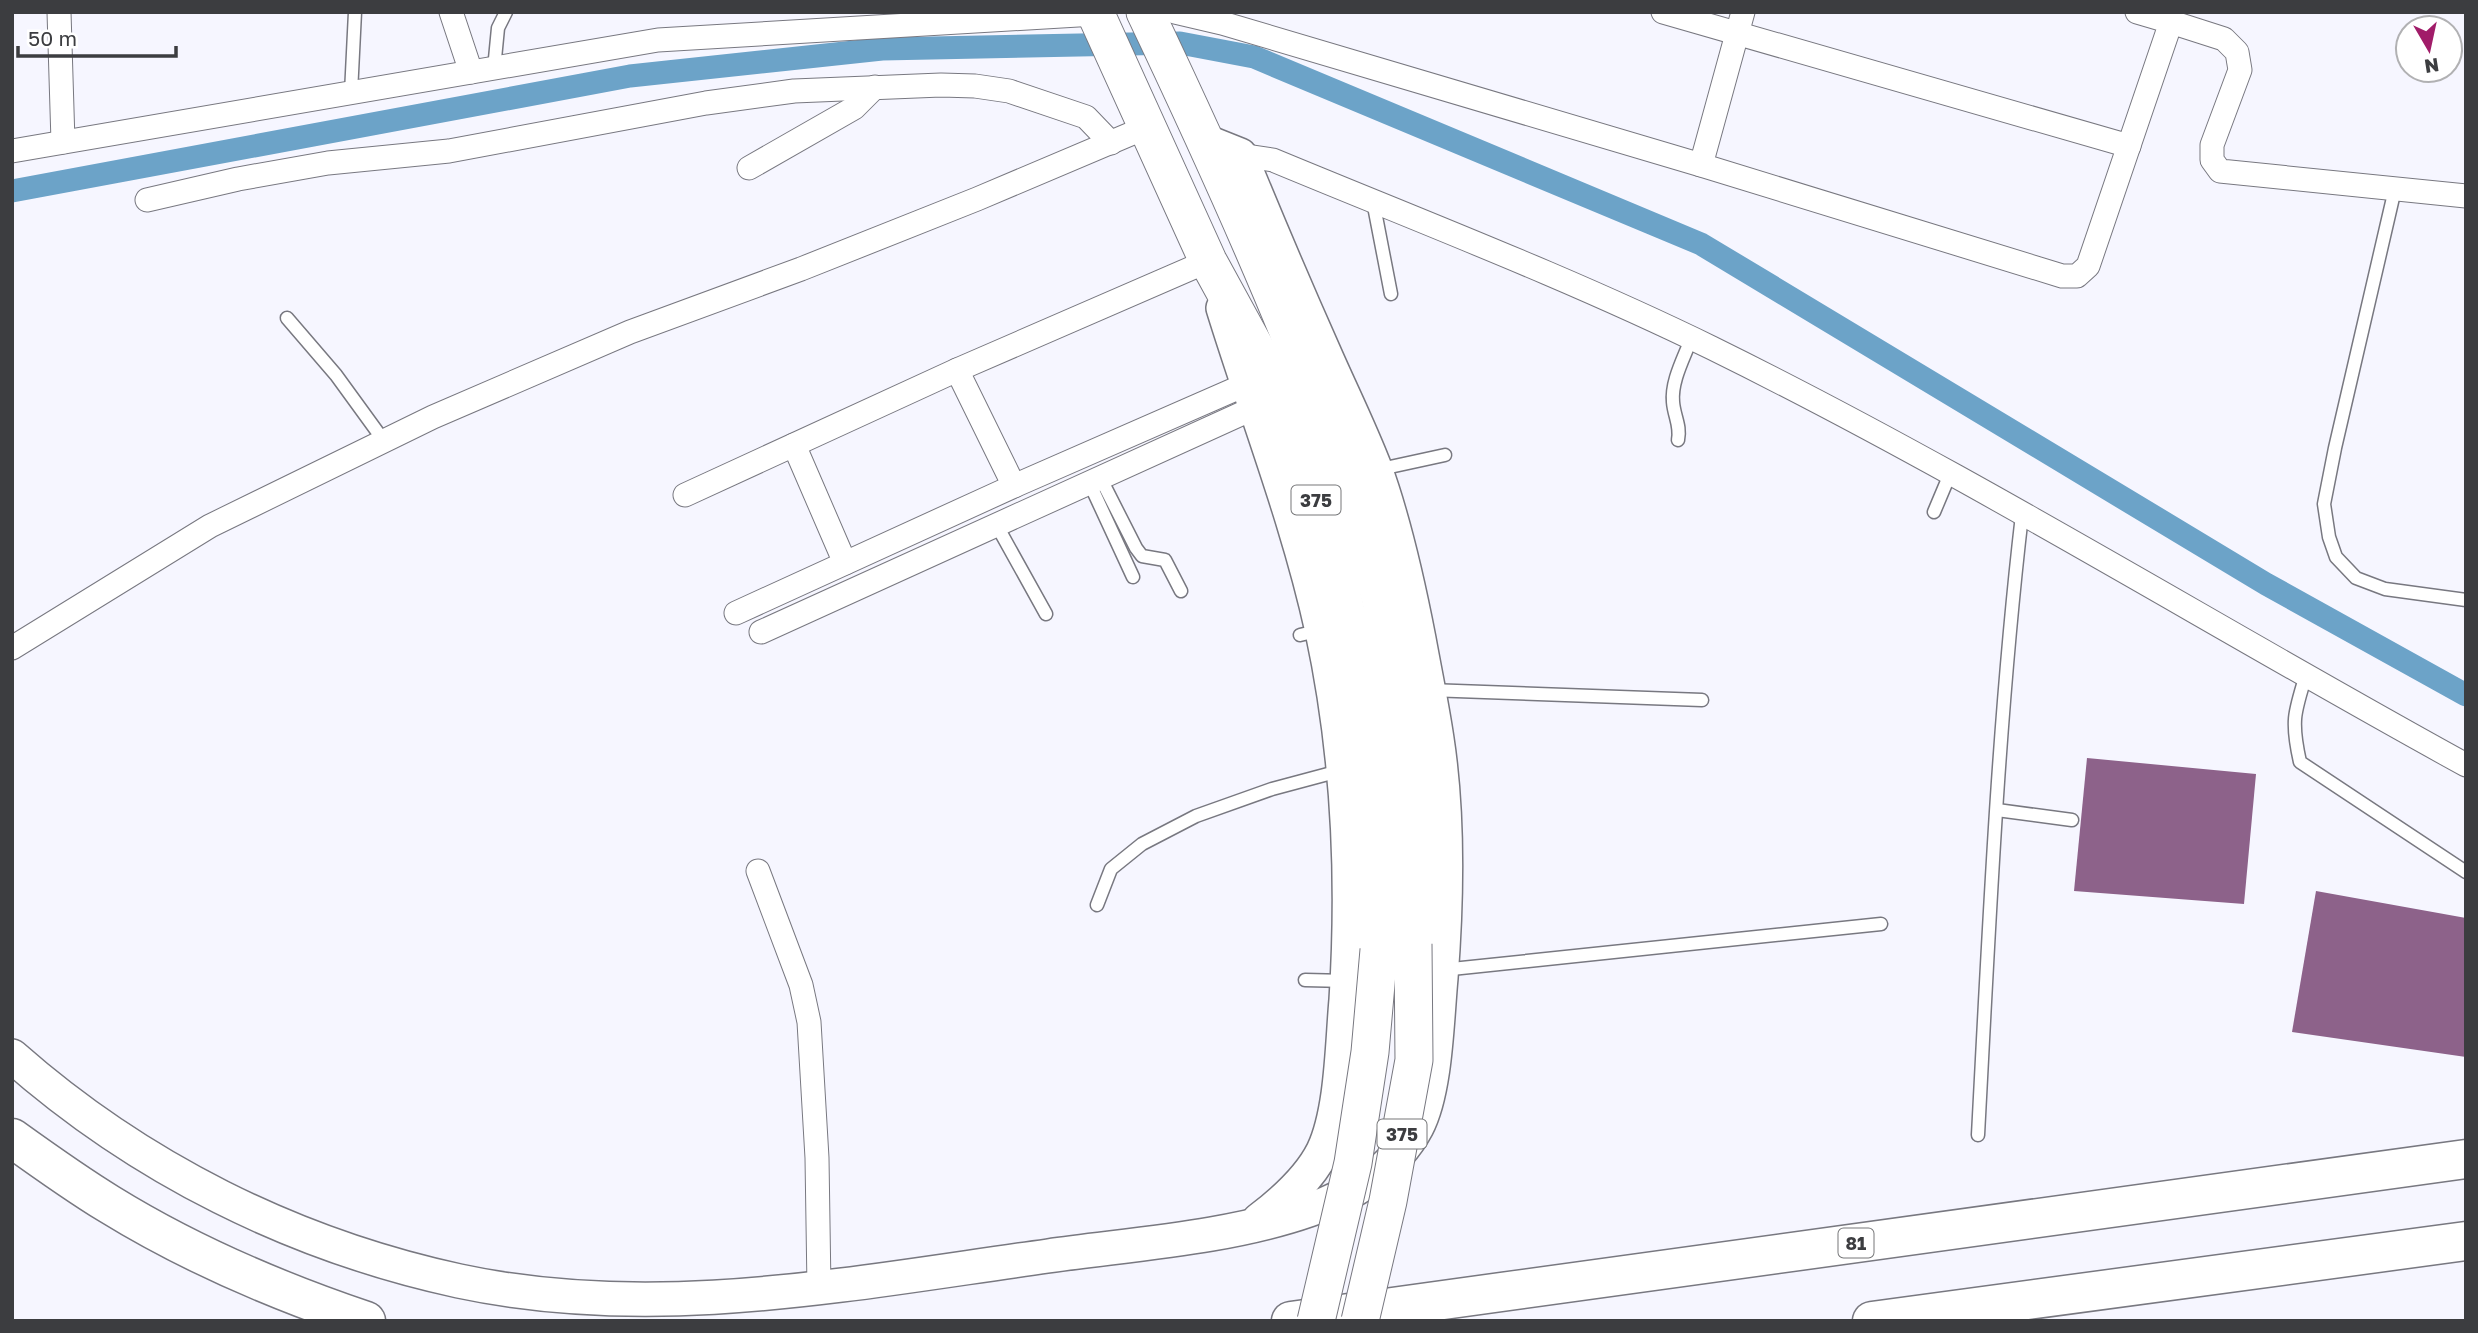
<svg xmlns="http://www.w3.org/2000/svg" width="2478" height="1333" font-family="'Golos Text',sans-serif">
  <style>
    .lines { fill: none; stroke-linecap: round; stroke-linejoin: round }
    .canal { stroke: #6ca3c8; stroke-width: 23 }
    .building { fill: #8d628a }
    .lane-casing { stroke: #787880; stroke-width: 15 }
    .street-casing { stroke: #787880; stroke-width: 25 }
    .secondary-casing { stroke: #787880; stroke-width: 36 }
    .primary-casing { stroke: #787880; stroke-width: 39 }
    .highway-casing { stroke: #787880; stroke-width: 41 }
    .lane { stroke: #fff; stroke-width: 12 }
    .street { stroke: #fff; stroke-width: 23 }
    .secondary { stroke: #fff; stroke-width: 33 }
    .primary { stroke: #fff; stroke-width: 37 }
    .highway { stroke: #fff; stroke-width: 38 }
    .primary-bridge-casing { stroke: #787880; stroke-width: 39; stroke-linecap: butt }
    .primary-bridge { stroke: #fff; stroke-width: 37 }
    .labels { text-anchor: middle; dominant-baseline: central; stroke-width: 7; stroke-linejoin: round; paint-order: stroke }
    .shield { fill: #fff; stroke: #767779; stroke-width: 2 }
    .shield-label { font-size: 18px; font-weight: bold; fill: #3c3d40 }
  </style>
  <rect width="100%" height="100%" fill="#f6f6ff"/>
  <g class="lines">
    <!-- canal -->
    <polyline class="canal" points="12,191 630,76 882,49 1180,43 1254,57 1701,244 2266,584 2466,695"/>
  </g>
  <!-- building -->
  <g class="building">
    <polygon points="2087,758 2256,774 2244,904 2074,891"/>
    <polygon points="2316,891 2466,918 2466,1057 2292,1032"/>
  </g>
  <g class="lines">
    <defs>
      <g id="lane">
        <polyline points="494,69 498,28 506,12"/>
        <polyline points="351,93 355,12"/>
        <polyline points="2395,189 2335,448 2324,504 2329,537 2336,557 2356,578 2385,589 2466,600"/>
        <polyline points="1373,201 1391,294"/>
        <polyline points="287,318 336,375 384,441"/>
        <path d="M1678 440C1681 426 1674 416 1673 402 1671 381 1684 358 1691 339"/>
        <polyline points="1376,470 1445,455"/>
        <polyline points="1100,477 1136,548 1142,556 1165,560 1181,591"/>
        <polyline points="1089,482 1133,577"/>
        <polyline points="1934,512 1950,474"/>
        <polyline points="996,524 1046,614"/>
        <polyline points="1300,635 1321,630"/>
        <path d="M2306 675C2294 713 2291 722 2300 762L2466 872"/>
        <polyline points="1429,690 1702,700"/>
        <polyline points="1997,810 2072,820"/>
        <polyline points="1097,905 1111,869 1142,844 1196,816 1272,789 1343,770"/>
        <polyline points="1442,970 1881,924"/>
        <polyline points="1305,980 1347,981"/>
        <path d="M1978 1135C1989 929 1998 721 2022 515"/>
      </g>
      <g id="street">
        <polyline points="59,12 63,142"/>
        <polyline points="451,12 471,72"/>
        <polyline points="1175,12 1222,23 1701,165 2062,276 2077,276 2088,266 2171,22 2137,12"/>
        <polyline points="1663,12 2129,146"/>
        <polyline points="2171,22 2224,39 2237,52 2240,70 2212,145 2212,160 2220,171 2466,196"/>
        <polyline points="12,151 658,40 1095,14"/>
        <path d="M1240 155 1273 160C1420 221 1569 278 1712 348 1970 475 2214 627 2466 765"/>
        <polyline points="1701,165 1743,12"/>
        <polyline points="749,168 854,108 875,87"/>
        <polyline points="147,200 238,179 328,163 449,151 706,103 794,91 941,85 975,86 1009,91 1086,117 1111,143"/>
        <polyline points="957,370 1014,486"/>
        <polyline points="794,445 845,563"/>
        <polyline points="685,495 957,370 1208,261"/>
        <polyline points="736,613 1014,486 1247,384"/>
        <polyline points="761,632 1254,408"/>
        <polyline points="12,648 210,526 433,417 630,332 801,269 977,199 1147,127"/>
        <polyline points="758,871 801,985 809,1022 817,1158 819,1288"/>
      </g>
      <g id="secondary">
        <path d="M1223 308C1256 415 1298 521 1322 631 1348 752 1354 876 1346 1000 1342 1044 1342 1111 1323 1151 1309 1179 1284 1201 1259 1220"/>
        <path d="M12 1056C139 1168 293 1245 459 1281 656 1323 852 1283 1048 1256 1133 1244 1229 1238 1309 1210 1352 1196 1395 1168 1417 1127 1436 1091 1437 1020 1441 978 1447 900 1449 817 1437 739 1432 705 1425 672 1419 639 1408 582 1395 523 1375 468 1360 429 1341 391 1324 352 1295 287 1267 221 1240 155L1205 141"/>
      </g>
      <g id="primary">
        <polyline points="1095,12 1208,261 1261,358 1277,394 1308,474 1329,542 1358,660 1368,725 1378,827 1379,950"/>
        <path d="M1145 12C1202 132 1257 252 1306 376 1338 458 1369 541 1387 628 1409 732 1415 838 1413 944"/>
      </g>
      <g id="highway">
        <path d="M12 1138C44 1161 76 1184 109 1204 190 1254 277 1291 366 1321"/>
        <polyline points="1291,1321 2466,1159"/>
        <polyline points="1872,1321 2466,1241"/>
      </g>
    </defs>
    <!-- lane casing -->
    <use href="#lane" class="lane-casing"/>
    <!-- street casing -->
    <use href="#street" class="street-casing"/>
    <!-- secondary casing -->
    <use href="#secondary" class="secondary-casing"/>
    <!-- primary casing -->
    <use href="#primary" class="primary-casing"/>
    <!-- highway casing -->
    <use href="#highway" class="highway-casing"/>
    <!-- lane -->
    <use href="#lane" class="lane"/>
    <!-- street -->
    <use href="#street" class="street"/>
    <!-- secondary -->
    <use href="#secondary" class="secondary"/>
    <!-- primary -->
    <use href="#primary" class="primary"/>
    <!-- highway -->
    <use href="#highway" class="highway"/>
    <defs>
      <g id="primary-bridge">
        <polyline points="1316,1321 1353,1163 1370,1052 1379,950"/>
        <polyline points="1360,1321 1388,1201 1414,1060 1413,944"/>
      </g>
    </defs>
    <!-- primary-bridge casing -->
    <use href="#primary-bridge" class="primary-bridge-casing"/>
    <!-- primary-bridge -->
    <use href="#primary-bridge" class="primary-bridge"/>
  </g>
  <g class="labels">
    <!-- shield labels -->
    <g class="shield">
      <rect x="1291.5" y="485.5" width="49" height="29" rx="5"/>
      <rect x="1377.5" y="1119.5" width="49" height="29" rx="5"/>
      <rect x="1838.5" y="1228.5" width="35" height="29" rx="5"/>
    </g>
    <g class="shield-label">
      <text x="1316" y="500">375</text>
      <text x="1402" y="1134">375</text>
      <text x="1856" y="1243">81</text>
    </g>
  </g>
  <!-- border -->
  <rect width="2478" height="1333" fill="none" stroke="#3c3d40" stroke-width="28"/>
  <!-- north arrow -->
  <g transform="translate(2429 49) rotate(171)"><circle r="33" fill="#ffffff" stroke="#b1b1b3" stroke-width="2"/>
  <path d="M0-5L12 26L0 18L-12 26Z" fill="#a11c69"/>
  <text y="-10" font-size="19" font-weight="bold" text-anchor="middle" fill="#3c3d40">N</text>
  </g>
  <!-- scale -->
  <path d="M18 46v10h158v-10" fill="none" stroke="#3c3d40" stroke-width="3.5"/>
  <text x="28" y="46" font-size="21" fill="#3c3d40" stroke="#ffffff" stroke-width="5" paint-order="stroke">50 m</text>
</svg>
